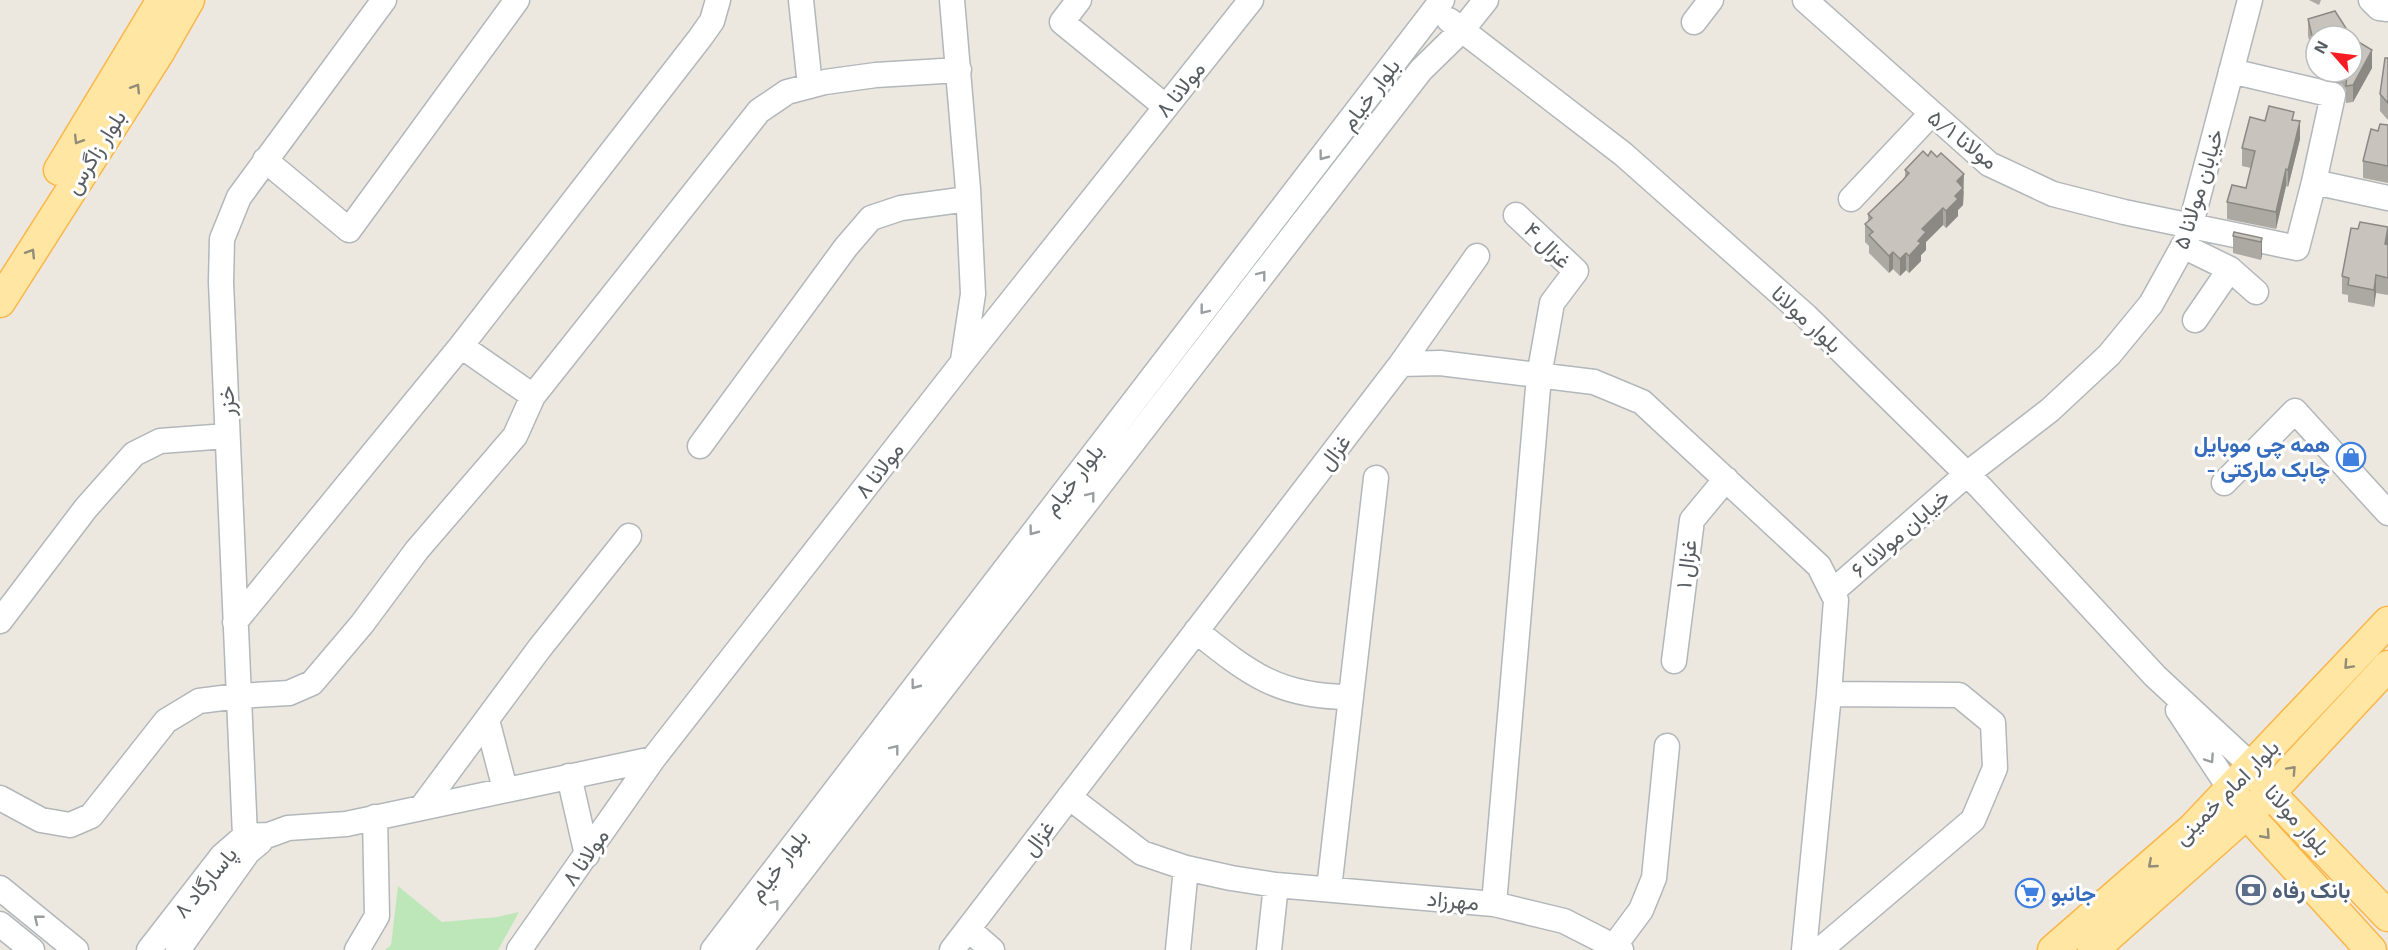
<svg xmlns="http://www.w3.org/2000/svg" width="2388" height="950" font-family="'Exo 2',Vazirmatn,sans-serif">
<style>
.green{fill:#bee7b9}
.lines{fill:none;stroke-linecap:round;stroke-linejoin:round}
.minor-casing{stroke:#b2b7bb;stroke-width:27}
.major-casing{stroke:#fbb64a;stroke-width:33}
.minor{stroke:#fff;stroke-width:24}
.major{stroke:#ffe6a2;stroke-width:30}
.wall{fill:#aca8a2}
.shaded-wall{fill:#8c8884}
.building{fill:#c8c3bc;stroke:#8c8884;stroke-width:1.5}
.oneway{stroke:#928d78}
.oneway2{stroke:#9b9ea1}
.labels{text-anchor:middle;stroke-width:6;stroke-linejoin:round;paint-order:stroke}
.street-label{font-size:22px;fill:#585d62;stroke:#fff}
.shop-label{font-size:22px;font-weight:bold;fill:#366cbe;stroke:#fff;text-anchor:end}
.service-label{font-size:22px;font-weight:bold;fill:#4e5e75;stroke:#fff;text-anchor:start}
</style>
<rect width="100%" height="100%" fill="#ede8df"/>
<!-- green -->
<path class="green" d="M398 886 442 922 497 917 519 912 498 950H385L391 945Z"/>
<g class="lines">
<!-- minor casing -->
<g class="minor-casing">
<path id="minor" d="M801 0 810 86
M952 0 968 189 973 294 963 360
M1079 0 1062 22 1166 107
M1805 0 1989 164 2053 194 2124 212 2297 248 2314 182
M2371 0 2379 8 2388 9
M1449 20 1623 154 1806 316 1981 488 2155 676 2253 767
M1694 22 1711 0
M2231 71 2333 95 2314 182 2388 198
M265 160 349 230 517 0
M1851 199 1931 114
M2183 246 2230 269 2256 292
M2195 320 2230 269
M461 346 700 38 712 21 718 0
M1401 364 1477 256
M700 446 846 247 871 218 901 208 968 199
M2224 483 2295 411 2388 513
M1832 592 1967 474 2050 410 2109 355 2151 304 2187 239 2250 0
M0 621 86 508 134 454 160 441 227 436
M235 622 461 346 533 396
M1196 631C1250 674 1279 697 1350 697
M1674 661 1692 520 1726 479
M2178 710 2230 789
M487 720 505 789
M569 776 587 855
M1069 797 1142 853 1186 868 1231 878 1276 885 1494 904 1564 921 1621 950
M0 798 41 820 70 825 91 816 166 721 199 701 238 696 289 693 312 683 362 624 417 550 515 436 533 396 759 111 787 92 825 82 876 75 959 70
M422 807 539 649 629 536
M248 852 245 836 221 282 222 239 239 197 384 0
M0 888 76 950
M1329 889 1376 478
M1494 904 1539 376 1552 303 1576 271 1516 215
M0 924 32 950
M968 929 992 950
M1615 945 1641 910 1654 878 1667 746
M149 950 222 856 245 836 269 835 288 828 346 824 653 759
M178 950 248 852 260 842
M357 950 377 916 375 817
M519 950 653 759 963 362 1251 0
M713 950 1442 0
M740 950 1421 70 1462 30 1486 0
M952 950 1401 364 1440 363 1594 382 1642 402 1819 566 1836 600 1829 694 1804 950
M1178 950 1186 868
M1269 950 1276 885
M1820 950 1973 820 1995 768 1993 723 1959 695 1829 694"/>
</g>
<!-- major casing -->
<g class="major-casing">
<path id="major" d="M59 170 162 0
M0 302 158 54 189 0
M2260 778 2270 793 2388 916
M2235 797 2246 813 2371 950
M2053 950 2192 829 2388 622
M2093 950 2270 793 2388 666"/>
</g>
<!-- minor -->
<use href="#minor" class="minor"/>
<!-- major -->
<use href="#major" class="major"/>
</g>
<!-- wall -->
<path class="wall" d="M2309 0H2321L2319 5Z
M2308 19 2316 36V69L2308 36Z
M2388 58V120L2380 111V94Z
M2372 68 2353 102 2346 103V90L2342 84 2318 77 2317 72H2352Z
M2294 120 2300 139 2288 187 2286 186 2276 229 2227 219V202L2246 188 2251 168 2242 166V148L2265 121Z
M2388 125V183L2363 178V161L2378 131Z
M1905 170 1964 191 1963 205 1958 210V216L1946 228 1943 225 1926 242V250L1921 255V261L1909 273 1906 270 1900 276 1893 269 1889 273 1869 253V246L1865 242V224L1868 222V214L1905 178Z
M2388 227V295L2376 293 2374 307 2348 302V295L2342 294V276L2358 229Z
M2233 236 2262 238V255L2261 260 2233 253Z"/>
<!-- shaded-wall -->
<path class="shaded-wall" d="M2372 50V68L2353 102V85Z
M2300 121V139L2288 187V170Z
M2286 169V186L2276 229V212Z
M1964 174 1963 205 1958 210V216L1946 228V211L1957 181Z
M1943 208V225L1926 242V250L1921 255V261L1909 273V256L1918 241 1922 229Z
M2388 228V245L2385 244Z
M2262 238V255L2261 260V242Z
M1893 252V269L1889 273V256Z
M1906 253V270L1900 276V259Z
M2376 275V293L2374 307V290Z"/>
<!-- building -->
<path class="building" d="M2335 11 2351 36H2316V52L2308 19Z
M2352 38 2372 50 2353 85 2346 86 2347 74 2345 72H2352Z
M2385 58H2388V103L2380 94Z
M2269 106 2294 112 2292 120 2300 121 2288 170 2286 169 2276 212 2227 202 2232 185 2246 188 2255 151 2242 148 2250 117 2265 121Z
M2380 124 2388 125V166L2363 161 2371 129 2378 131Z
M1923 151 1928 156 1931 151 1937 157 1941 153 1964 174 1957 181 1963 188 1955 196 1958 199 1946 211 1943 208 1922 229 1926 232 1918 241 1921 243 1909 256 1906 253 1900 259 1893 252 1889 256 1869 235 1873 232 1865 224 1872 218 1868 214 1903 180 1909 173 1905 170Z
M2360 222 2388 227 2385 244 2388 245V278L2376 275 2374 290 2348 285 2349 278 2342 276 2351 228 2358 229Z
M2234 232 2262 238 2261 242 2233 236Z"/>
<!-- one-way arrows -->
<defs><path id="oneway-chevron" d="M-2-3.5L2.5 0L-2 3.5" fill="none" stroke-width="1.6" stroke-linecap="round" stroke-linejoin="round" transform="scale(1.5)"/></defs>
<g class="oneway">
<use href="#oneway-chevron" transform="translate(136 88) rotate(-58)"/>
<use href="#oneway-chevron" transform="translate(78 140) rotate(122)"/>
<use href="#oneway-chevron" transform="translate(31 253) rotate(-58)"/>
<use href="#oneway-chevron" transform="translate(2348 665) rotate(133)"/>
<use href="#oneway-chevron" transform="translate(2292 770) rotate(-47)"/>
<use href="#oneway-chevron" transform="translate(2266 835) rotate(48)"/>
<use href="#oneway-chevron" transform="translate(2152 864) rotate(139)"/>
</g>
<g class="oneway2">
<use href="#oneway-chevron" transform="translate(1323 156) rotate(127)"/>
<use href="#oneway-chevron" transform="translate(1262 275) rotate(-52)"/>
<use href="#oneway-chevron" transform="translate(1204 310) rotate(128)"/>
<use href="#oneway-chevron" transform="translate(1091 496) rotate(-52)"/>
<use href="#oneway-chevron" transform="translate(1033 531) rotate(127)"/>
<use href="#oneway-chevron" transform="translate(915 685) rotate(127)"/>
<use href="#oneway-chevron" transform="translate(895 749) rotate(-52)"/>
<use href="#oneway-chevron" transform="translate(2210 759) rotate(56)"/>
<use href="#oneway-chevron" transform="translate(775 904) rotate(-52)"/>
<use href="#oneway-chevron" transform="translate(38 919) rotate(-141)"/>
</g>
<!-- icons -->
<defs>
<g id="shop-ring" transform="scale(1.5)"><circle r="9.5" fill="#fff" stroke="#3f7fe0" stroke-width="1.5"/><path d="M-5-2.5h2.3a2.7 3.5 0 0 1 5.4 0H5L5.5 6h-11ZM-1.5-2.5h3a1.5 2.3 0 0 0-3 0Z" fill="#3f7fe0"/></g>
<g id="bank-ring" transform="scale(1.5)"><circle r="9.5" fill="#fff" stroke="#5c6f8a" stroke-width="1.5"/><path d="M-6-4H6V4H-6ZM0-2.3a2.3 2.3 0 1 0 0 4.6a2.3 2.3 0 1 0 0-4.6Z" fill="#5c6f8a"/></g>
<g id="supermarket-ring" transform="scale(1.5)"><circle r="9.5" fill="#fff" stroke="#3f7fe0" stroke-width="1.5"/><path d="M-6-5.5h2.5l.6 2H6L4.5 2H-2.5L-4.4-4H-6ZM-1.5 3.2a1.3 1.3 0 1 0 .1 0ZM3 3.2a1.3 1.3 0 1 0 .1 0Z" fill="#3f7fe0"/></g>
</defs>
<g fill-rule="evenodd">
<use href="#shop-ring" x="2351" y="457"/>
<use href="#bank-ring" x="2251" y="890"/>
<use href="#supermarket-ring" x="2030" y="893"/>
</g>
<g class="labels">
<!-- street labels -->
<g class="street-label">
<text transform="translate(1180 89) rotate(-51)" y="8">مولانا ۸</text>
<text transform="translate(1370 94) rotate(-53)" y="8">بلوار خیام</text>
<text transform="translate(1963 139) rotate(38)" y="8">مولانا ۵/۱</text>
<text transform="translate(95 152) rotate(-58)" y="8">بلوار زاگرس</text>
<text transform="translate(2198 189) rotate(-73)" y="8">خیابان مولانا ۵</text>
<text transform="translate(1548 245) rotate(44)" y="8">غزال ۴</text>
<text transform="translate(1807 319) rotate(43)" y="8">بلوار مولانا</text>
<text transform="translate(226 401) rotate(-92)" y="8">خزر</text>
<text transform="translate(1334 452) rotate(-53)" y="8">غزال</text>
<text transform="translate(879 470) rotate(-52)" y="8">مولانا ۸</text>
<text transform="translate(1073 479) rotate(-52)" y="8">بلوار خیام</text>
<text transform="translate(1900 533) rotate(-41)" y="8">خیابان مولانا ۶</text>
<text transform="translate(1686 564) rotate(-83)" y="8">غزال ۱</text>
<text transform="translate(2226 792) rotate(-45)" y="8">بلوار امام خمینی</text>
<text transform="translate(2298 820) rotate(48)" y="8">بلوار مولانا</text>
<text transform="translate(1038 838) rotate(-53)" y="8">غزال</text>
<text transform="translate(585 857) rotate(-55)" y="8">مولانا ۸</text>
<text transform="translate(778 865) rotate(-53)" y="8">بلوار خیام</text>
<text transform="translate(205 882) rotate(-50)" y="8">پاسارگاد ۸</text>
<text transform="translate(1453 900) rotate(5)" y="8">مهرزاد</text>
</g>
<!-- shop labels -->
<g class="shop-label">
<text x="2330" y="452">همه چی موبایل<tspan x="2330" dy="25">- چابک مارکتی</tspan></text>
<text x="2051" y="901" text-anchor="start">جانبو</text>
</g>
<!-- service labels -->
<g class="service-label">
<text x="2272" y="898">بانک رفاه</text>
</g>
</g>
<!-- north arrow -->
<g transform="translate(2334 54) rotate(298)"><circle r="28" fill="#ffffff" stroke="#bcbec0" stroke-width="1.5"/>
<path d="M0-4.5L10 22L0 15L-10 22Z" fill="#f51d23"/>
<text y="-9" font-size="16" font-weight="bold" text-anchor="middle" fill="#585d62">N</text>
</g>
</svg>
